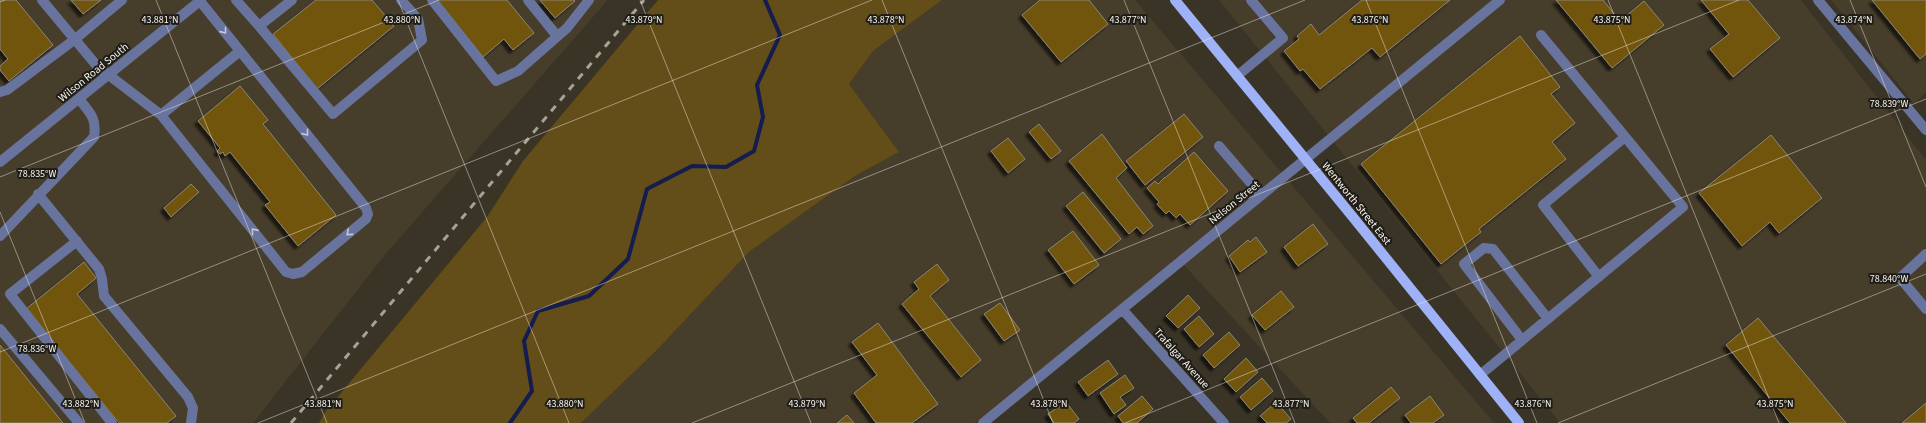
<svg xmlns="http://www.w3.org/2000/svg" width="1926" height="423" font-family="'Source Sans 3',sans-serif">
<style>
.built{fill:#463d2a}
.green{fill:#634d19}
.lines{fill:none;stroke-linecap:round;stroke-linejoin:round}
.stream{stroke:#151c4e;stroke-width:4}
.building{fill:#71550c;stroke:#8c8577;filter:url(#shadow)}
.minor{stroke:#68749e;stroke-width:10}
.major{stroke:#9fb2f8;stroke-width:10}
.rail{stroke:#a7a298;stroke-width:3;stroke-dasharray:7 7;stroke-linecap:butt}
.oneway{stroke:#c6c7d1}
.ticks{fill:none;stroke:#f8f4ec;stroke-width:1;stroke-opacity:0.45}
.labels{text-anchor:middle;stroke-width:4;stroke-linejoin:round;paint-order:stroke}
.street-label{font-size:11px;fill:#f8f4ec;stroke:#1e1c16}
.ticks-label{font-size:10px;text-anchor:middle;fill:#f8f4ec;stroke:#1e1c16;stroke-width:4;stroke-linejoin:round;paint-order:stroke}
</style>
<defs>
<filter id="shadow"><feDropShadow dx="-3.5" dy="3.5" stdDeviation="1" flood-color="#0009"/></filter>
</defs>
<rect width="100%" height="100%" fill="#3a3427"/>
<!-- built -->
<path class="built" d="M0 0H608L384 256 253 423H0Z
M942 0H1135L1494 423H1330L1180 261 975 423H581L658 349 749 252 855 176 899 152 849 84 873 51Z
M1219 0H1801L1926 160V423H1560Z
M1831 0H1926V92L1914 104Z"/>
<!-- green -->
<path class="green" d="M658 0H942L873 51 849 84 899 152 855 176 749 252 658 349 581 423H319L326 411 487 217 523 161Z"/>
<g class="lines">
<!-- stream -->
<path class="stream" d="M510 423 532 391 524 341 538 311 589 296 628 259 647 189 692 166 726 167 754 151 763 117 757 85 780 35 765 0"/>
</g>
<!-- building -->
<path class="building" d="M0 0H16L53 45 9 81 0 70V66L8 59 0 49Z
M71 0H101L83 14Z
M316 0H372L394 26 317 89 273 34Z
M437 0H507L534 33 513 50 504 39 483 57Z
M540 0H574L575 1 555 18Z
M1040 0H1089L1108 24 1061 62 1022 15Z
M1362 0H1450L1380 57 1372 48 1320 89 1303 69 1300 71 1284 51 1299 39 1297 36 1311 24 1319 35Z
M1556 0H1603L1620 21 1644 1 1664 25 1612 68Z
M1701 0H1748L1780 38 1733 77 1710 49 1729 34Z
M1872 0H1926V54L1920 59Z
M1520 36 1560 87 1551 94 1575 123 1552 142 1566 159 1479 229 1481 232 1441 264 1361 164Z
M240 86 268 120 263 124 336 215 298 246 265 205 270 202 230 152 225 156 223 152 220 154 217 151 220 148 198 121Z
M1184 114 1203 137 1145 185 1126 161Z
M1039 124 1061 151 1051 159 1029 132Z
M1102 134 1127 168 1116 178 1153 226 1143 234 1137 227 1129 234 1069 161Z
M1771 135 1822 198 1779 233 1770 222 1742 246 1699 193Z
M1008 138 1025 159 1008 173 991 151Z
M1194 152 1228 191 1190 225 1180 214 1176 218 1169 211 1166 214 1157 204 1159 202 1147 188 1155 181 1158 184 1165 177V178Z
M191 184 199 192 171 217 164 208Z
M1083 192 1121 239 1104 253 1066 206Z
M1313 224 1328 244 1298 266 1284 247Z
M1073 231 1099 265 1074 284 1048 250Z
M1256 237 1267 252 1240 272 1229 256 1248 240 1250 242Z
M84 262 96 278 77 294 176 416 167 423H119L26 309Z
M937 264 949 280 930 296 981 360 961 377 902 304 919 289 914 282Z
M1281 291 1294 307 1265 330 1252 315Z
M1188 295 1200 308 1178 328 1166 316Z
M1000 303 1020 330 1004 341 984 314Z
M1199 316 1214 334 1199 347 1184 329Z
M1758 318 1846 423H1790L1726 345Z
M878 323 938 404 912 423H876L854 393 877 375 852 342Z
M1229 332 1240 345 1214 368 1203 355Z
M0 345 63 423H0Z
M1246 358 1258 372 1236 392 1224 379Z
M1108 360 1118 374 1088 396 1078 382Z
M1125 375 1134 388 1120 397 1126 405 1114 414 1100 393Z
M1262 378 1273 391 1251 410 1240 397Z
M1391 387 1400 398 1369 423H1357L1353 418Z
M1142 396 1153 409 1137 423H1123L1118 416Z
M1430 396 1444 415 1433 423H1411L1405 415Z
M1066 402 1079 419 1074 423H1054L1048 414Z
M1276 402 1291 419 1286 423H1267L1260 416Z
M1926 403V423H1902Z
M847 415 854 423H837Z"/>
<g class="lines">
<!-- minor -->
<path class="minor" d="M42 0 97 66 161 115 286 272 293 274 302 272 366 219 368 214 366 208 200 1
M236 0 259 26 292 0
M432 0 496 81 518 71 567 28 589 0
M528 0 557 36
M1818 0 1926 130
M259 26 333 114 422 40 418 19 401 0
M1237 76 1283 38 1251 0
M0 92 7 90 74 40 122 0
M161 115 240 51
M1219 146 1261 195
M0 162 201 0
M38 194 99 269 102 279 104 296 188 397 193 408 191 423
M0 236 94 137C97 118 90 113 79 99
M77 241 10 294 112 423
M1926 254 1901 277V279L1926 309
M1599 277 1543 205 1625 137
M1122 309 1224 423
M0 329 79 423
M1522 340 1464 264 1484 248 1493 249 1548 319
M1480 375 1683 207 1541 35
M983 423 1500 0"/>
<!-- major -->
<path class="major" d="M1175 0 1352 216 1519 423"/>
<!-- rail -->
<path class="rail" d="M291 423 644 0"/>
</g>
<!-- one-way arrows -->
<defs><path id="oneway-chevron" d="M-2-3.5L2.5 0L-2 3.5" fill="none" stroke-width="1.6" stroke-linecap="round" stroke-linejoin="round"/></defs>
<g class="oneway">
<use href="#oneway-chevron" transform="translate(224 31) rotate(51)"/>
<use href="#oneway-chevron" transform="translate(306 133) rotate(51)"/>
<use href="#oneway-chevron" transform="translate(254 231) rotate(-129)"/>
<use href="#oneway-chevron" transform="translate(349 233) rotate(140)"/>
</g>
<!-- ticks -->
<path class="ticks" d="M156 0 327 423M398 0 569 423M640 0 811 423M882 0 1053 423M1124 0 1295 423M1366 0 1537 423M1608 0 1779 423M1850 0 1926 187M0 2 5 0M0 177 439 0M0 212 85 423M0 352 872 0M258 423 1305 0M692 423 1739 0M1125 423 1926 99M1558 423 1926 274"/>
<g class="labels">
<!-- street labels -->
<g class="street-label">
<text transform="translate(93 72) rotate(-39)" y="4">Wilson Road South</text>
<text transform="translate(1234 202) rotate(-39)" y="4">Nelson Street</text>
<text transform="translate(1357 203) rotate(51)" y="4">Wentworth Street East</text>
<text transform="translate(1182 358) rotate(48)" y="4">Trafalgar Avenue</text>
</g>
</g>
<g class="ticks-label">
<text x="160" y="23">43.881°N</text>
<text x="402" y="23">43.880°N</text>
<text x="644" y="23">43.879°N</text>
<text x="886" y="23">43.878°N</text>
<text x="1128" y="23">43.877°N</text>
<text x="1370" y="23">43.876°N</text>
<text x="1612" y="23">43.875°N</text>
<text x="1854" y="23">43.874°N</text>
<text x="1889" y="107">78.839°W</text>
<text x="37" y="177">78.835°W</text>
<text x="1889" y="282">78.840°W</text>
<text x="37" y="352">78.836°W</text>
<text x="81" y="407">43.882°N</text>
<text x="323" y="407">43.881°N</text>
<text x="565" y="407">43.880°N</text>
<text x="807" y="407">43.879°N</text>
<text x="1049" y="407">43.878°N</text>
<text x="1291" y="407">43.877°N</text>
<text x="1533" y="407">43.876°N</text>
<text x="1775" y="407">43.875°N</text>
</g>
</svg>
